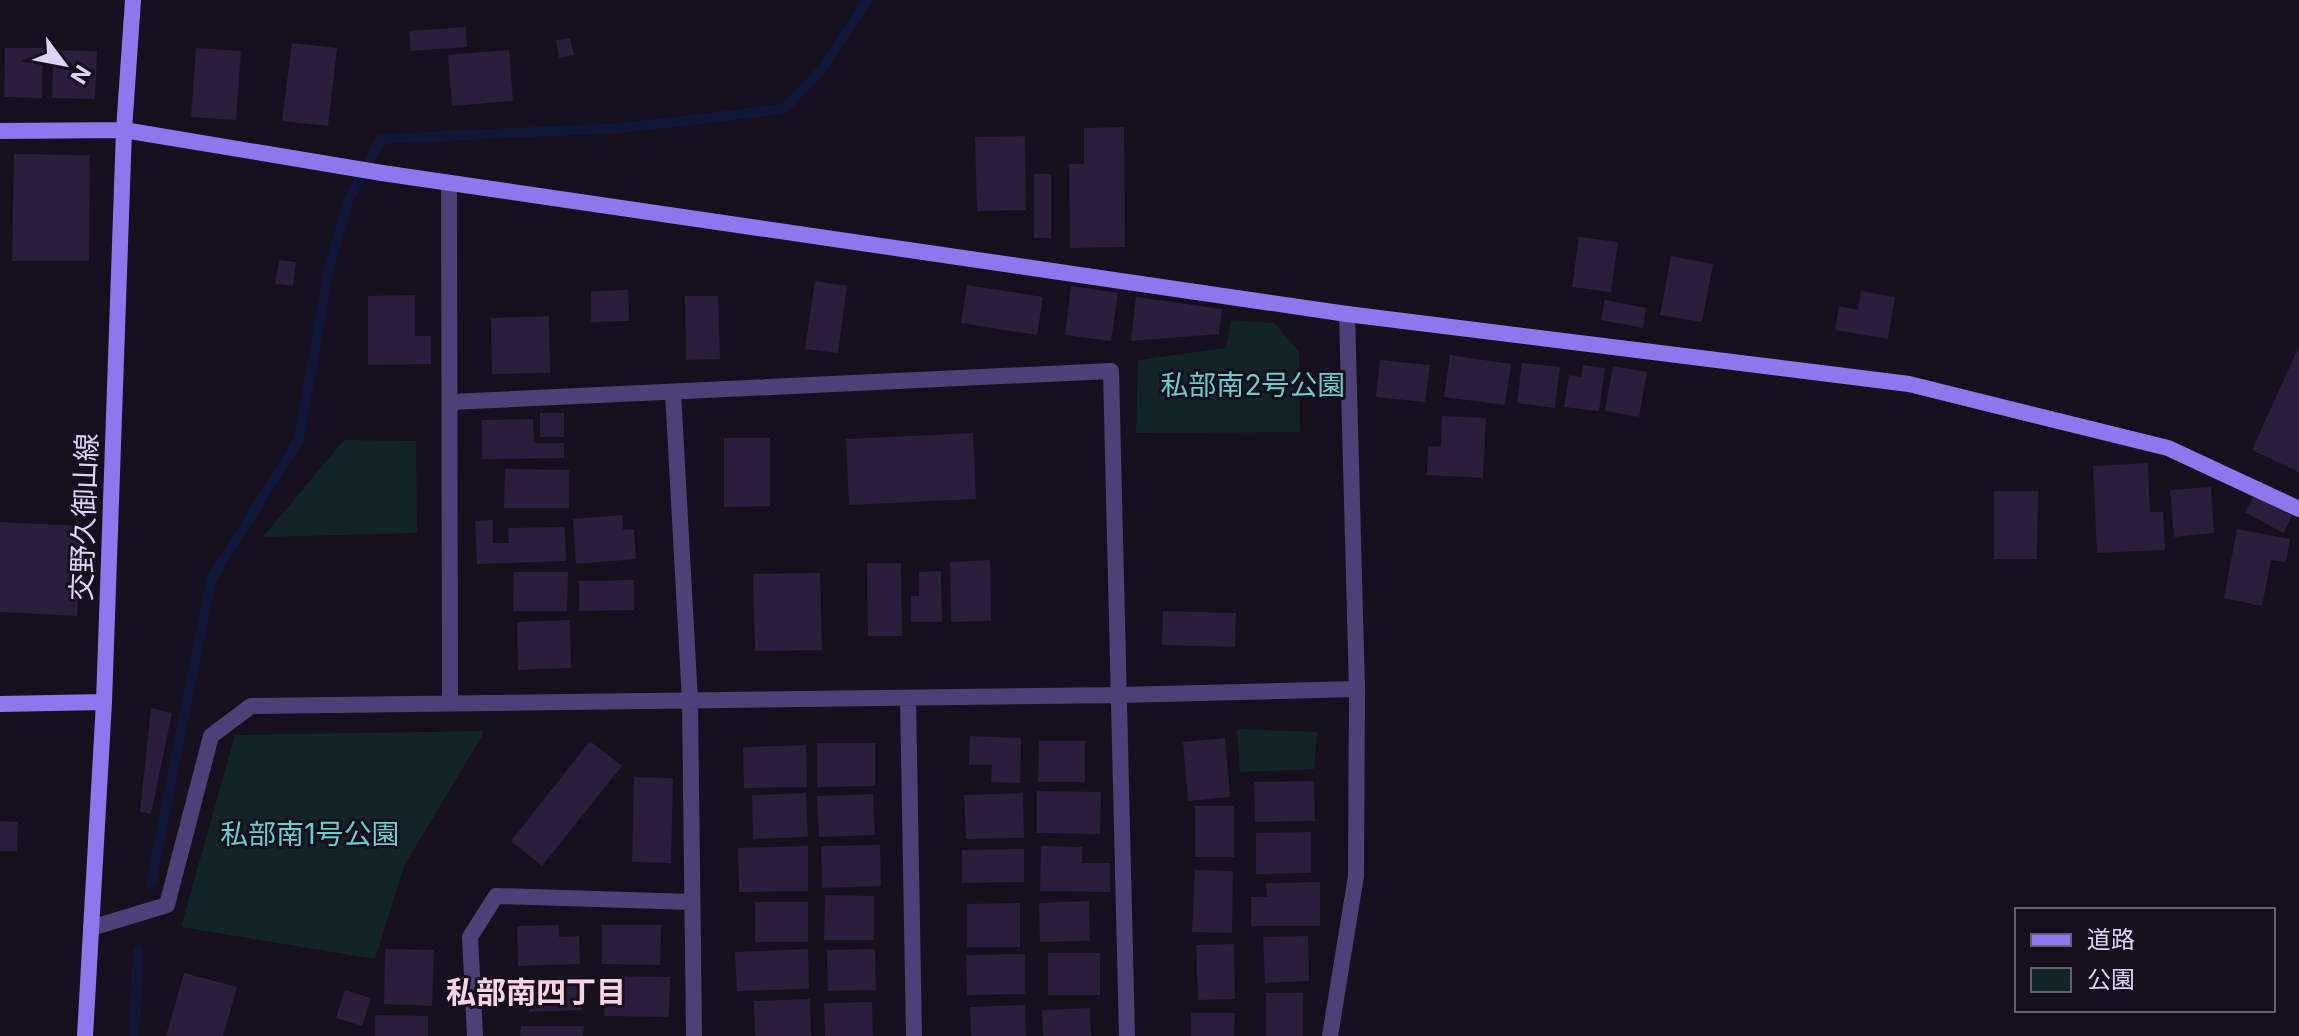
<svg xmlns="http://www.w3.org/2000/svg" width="2299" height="1036" font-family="Inter,'Noto Sans JP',sans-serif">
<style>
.green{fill:#132427}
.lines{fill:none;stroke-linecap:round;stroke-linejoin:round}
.stream{stroke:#0f1637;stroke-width:10}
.building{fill:#2a1e3c}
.street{stroke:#4d4077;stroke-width:16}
.secondary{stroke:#9076ec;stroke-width:16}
.labels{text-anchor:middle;stroke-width:6;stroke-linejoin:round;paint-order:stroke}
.park-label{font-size:28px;fill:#69cec9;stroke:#150f1e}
.street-label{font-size:28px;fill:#ded2f9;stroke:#150f1e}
.neighbourhood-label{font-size:30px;font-weight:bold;fill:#f9d4e4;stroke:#150f1e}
</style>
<rect width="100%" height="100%" fill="#150f1e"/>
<!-- green -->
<path class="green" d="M1231 320 1274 323 1299 351 1300 432 1136 433 1138 360 1226 348Z
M344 440 416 441 417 533 263 537Z
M1237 729 1317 732 1314 769 1240 772Z
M485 731 404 866 375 959 181 927 235 735Z"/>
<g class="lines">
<!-- stream -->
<path class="stream" d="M151 883 211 580 299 439 329 268 349 198 381 139 622 128 784 109 822 69 867 0
M134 1036 138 951"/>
</g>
<!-- building -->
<path class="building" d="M466 27 467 47 411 51 409 31Z
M570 38 574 55 559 58 556 40Z
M292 43 337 48 328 126 282 121Z
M5 48H43L42 98 4 97Z
M196 48 241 51 236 120 191 117Z
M53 50 97 51 95 99 52 98Z
M509 50 513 101 452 106 448 55Z
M1124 127 1125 247 1070 248 1069 164H1084V128Z
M1025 136 1026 210 977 211 975 137Z
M14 154 90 155 89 261H12Z
M1034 174H1051V238H1034Z
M1579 237 1618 242 1611 292 1572 287Z
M1671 256 1713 264 1702 322 1660 315Z
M279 260 296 262 293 286 275 284Z
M815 281 847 286 838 353 805 349Z
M967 285 1043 297 1037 335 961 323Z
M1071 286 1118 293 1111 341 1065 335Z
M628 290 629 321 591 322V291Z
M1861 291 1895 297 1888 339 1835 330 1839 306 1858 310Z
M415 295V336H431V364L368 365V296Z
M685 296H718L720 359 686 360Z
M1136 297 1222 309 1219 334 1131 341Z
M1605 300 1646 308 1643 328 1601 320Z
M549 316 550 373 492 374 491 318Z
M2299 346V472L2252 450Z
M1450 355 1511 364 1505 405 1444 397Z
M1380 360 1430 365 1425 402 1376 397Z
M1522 363 1560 367 1555 408 1517 403Z
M1583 365 1605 368 1599 411 1564 407 1569 375 1581 377Z
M1613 366 1647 372 1639 417 1605 411Z
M540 413H564V437H540Z
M1442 416 1486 418 1483 478 1427 475 1428 446 1441 447Z
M533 419 534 443H564V458L482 459V420Z
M973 433 976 499 849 505 846 439Z
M724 438H770V506L724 507Z
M2148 463 2150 512H2163L2165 550 2097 553 2093 466Z
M505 469 569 470V508H504Z
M2211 487 2214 533 2174 537 2170 490Z
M1994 491H2038L2037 559H1994Z
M2254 495 2292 516 2283 533 2245 512Z
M622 515 623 530 634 529 636 559 576 564 573 519Z
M493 520V543H509L508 528 565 527 566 561 477 564 475 521Z
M0 522 82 526 77 616 0 612Z
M2237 529 2290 539 2286 562 2271 560 2262 606 2224 598Z
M990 560 991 621 951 622 950 562Z
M867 563H901L902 636H868Z
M941 571 942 622H911V596H919V572Z
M514 572H568L567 611H513Z
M820 573 822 650 755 651 753 574Z
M634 580V610L579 611V581Z
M1163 611 1236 613 1235 647 1162 645Z
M570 620 571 668 518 670 517 622Z
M151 708 172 713 151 814 140 812Z
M970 736 1021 738 1020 783 991 782 992 765H969Z
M1225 738 1230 797 1188 801 1183 742Z
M590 741 622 766 542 866 511 841Z
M1039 741H1085V782H1038Z
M817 743H875V786L817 787Z
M806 745 807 787 744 788 743 747Z
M634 777 673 778 671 863 632 862Z
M1314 781 1315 821 1255 822 1254 782Z
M1037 791 1101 792 1100 834 1037 833Z
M806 793 808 837 753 839 752 795Z
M1023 793 1024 838 966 839 964 795Z
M873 794 875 835 819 837 817 796Z
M1195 806H1234V857H1195Z
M0 821 18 822 17 851H0Z
M1311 832V873L1256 874V833Z
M880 845 881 886 822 888 821 846Z
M808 846V891L739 892 738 848Z
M1041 846 1082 847V863H1110V892L1040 891Z
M1024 849V882L962 883V850Z
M1195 870 1233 871 1232 933 1192 932Z
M1320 882V926H1251V897H1267L1266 883Z
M825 895 874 896V940H824Z
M1089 901 1090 941 1040 942 1039 903Z
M755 902H808V942H755Z
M1020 903V947H967V904Z
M559 925V937L579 936 580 964 518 966 517 926Z
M602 925H661L660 965 602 964Z
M1308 936 1309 981 1265 983 1263 937Z
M1234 944 1235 999 1198 1000 1196 945Z
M385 949 434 950 432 1006 384 1004Z
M808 949 809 989 737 991 735 952Z
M875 949 876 990 828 991 827 950Z
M1048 953H1100V995H1048Z
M1025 954V994L967 995 966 955Z
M184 973 237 987 223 1036H166Z
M581 976 582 1010 529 1012 528 978Z
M605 976 670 977 669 1017 604 1016Z
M345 990 371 998 362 1026 336 1018Z
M1266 993H1303V1036H1266Z
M810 999 811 1036H755L754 1001Z
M872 1002 873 1036H825L824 1003Z
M1025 1005 1026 1036H971L970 1007Z
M1090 1008 1091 1036H1043L1042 1010Z
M1191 1013H1235L1234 1036H1191Z
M375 1015 428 1016V1036H375Z
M521 1026H584L583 1036H520Z"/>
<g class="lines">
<!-- street -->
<path class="street" d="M449 183 450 703
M673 392 690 701 694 1036
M450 402 1111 371 1127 1036
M908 698 914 1036
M91 928 167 905 211 736 251 706 1119 695 1357 689
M475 1036 470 937 496 896 692 902
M1330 1036 1356 876 1357 689 1347 314"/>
<!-- secondary -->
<path class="secondary" d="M0 131 124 130 382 173 1347 314 1909 384 2168 448 2299 509
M0 704 104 702
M85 1036 104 702 124 130 133 0"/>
</g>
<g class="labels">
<!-- park labels -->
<g class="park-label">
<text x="1253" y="395">私部南2号公園</text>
<text x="310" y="844">私部南1号公園</text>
</g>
<!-- street labels -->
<g class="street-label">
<text transform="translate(84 517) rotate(-88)" y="10">交野久御山線</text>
</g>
<!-- neighbourhood labels -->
<g class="neighbourhood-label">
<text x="536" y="1003">私部南四丁目</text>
</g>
</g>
<!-- legend -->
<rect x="2015" y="908" width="260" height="104" fill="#150f1e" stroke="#655d76" stroke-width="2"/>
<rect x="2031" y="934" width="40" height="12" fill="#9076ec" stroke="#655d76" stroke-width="2"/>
<text x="2087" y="948" font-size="24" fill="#ded2f9">道路</text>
<rect x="2031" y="968" width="40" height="24" fill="#132427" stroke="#655d76" stroke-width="2"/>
<text x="2087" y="988" font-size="24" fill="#ded2f9">公園</text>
<!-- north arrow -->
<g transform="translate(64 64) rotate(122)" stroke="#150f1e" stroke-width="6" paint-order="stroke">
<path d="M0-6L14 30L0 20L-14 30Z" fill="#ded2f9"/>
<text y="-12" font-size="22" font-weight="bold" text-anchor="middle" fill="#ded2f9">N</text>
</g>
</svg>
